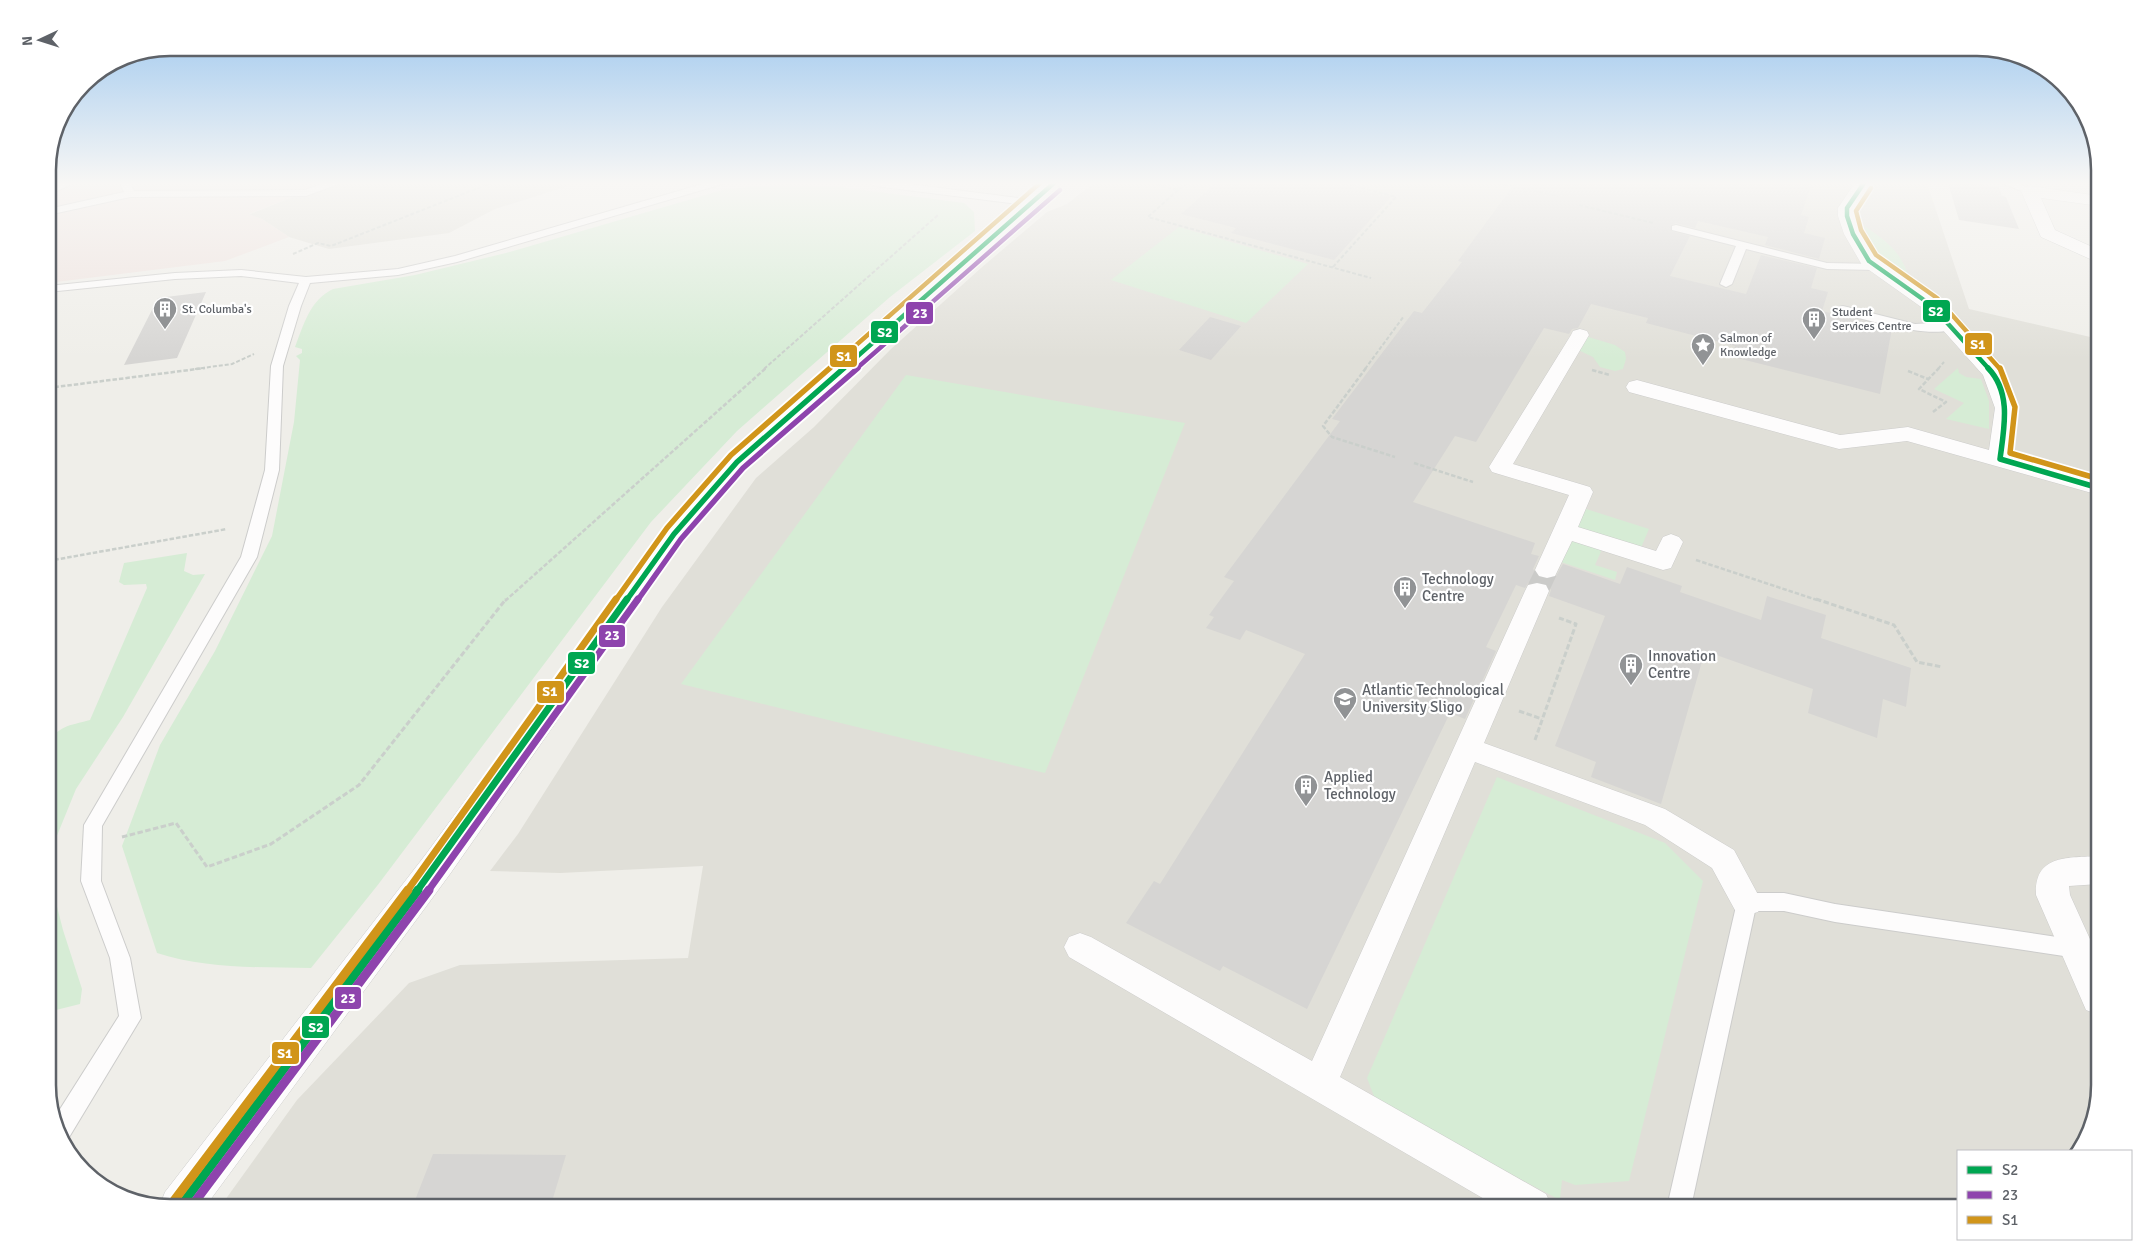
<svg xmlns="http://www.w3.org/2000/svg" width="2147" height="1255" font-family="Signika,sans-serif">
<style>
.education{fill:#e0dfd8}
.medical{fill:#eee2de}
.green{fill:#d6ecd5}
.building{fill:#d6d5d3}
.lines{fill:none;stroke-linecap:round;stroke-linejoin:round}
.pedestrian-tunnel{stroke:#cbcbc9;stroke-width:22;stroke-dasharray:22 11;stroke-linecap:butt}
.service-casing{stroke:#cccccb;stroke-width:2}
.pedestrian-casing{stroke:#cccccb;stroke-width:1}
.minor-casing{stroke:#cccccb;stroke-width:1}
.tertiary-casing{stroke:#cccccb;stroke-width:1}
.path-far2{stroke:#cacfcb;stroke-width:2;stroke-dasharray:4 2;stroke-linecap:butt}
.path-far1{stroke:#cacfcb;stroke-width:2.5;stroke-dasharray:4.5 2;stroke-linecap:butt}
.path{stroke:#cacfcb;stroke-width:3;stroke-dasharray:5.5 2.5;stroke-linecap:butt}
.service{fill:#fdfcfc;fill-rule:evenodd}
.pedestrian{fill:#fdfcfc;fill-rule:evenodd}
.minor{fill:#fdfcfc;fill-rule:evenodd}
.tertiary{fill:#fdfcfc;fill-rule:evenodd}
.bus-1-far3-casing{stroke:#fff;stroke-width:7}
.bus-1-far2-casing{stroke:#fff;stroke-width:9}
.bus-1-far1-casing{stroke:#fff;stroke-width:11}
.bus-1-casing{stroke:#fff;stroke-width:12}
.bus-2-far3-casing{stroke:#fff;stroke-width:7}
.bus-2-far2-casing{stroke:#fff;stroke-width:9}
.bus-2-far1-casing{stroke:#fff;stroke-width:11}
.bus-2-casing{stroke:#fff;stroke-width:12}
.bus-3-far3-casing{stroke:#fff;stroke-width:7}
.bus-3-far2-casing{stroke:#fff;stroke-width:9}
.bus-3-far1-casing{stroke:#fff;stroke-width:11}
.bus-3-casing{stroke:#fff;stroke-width:12}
.bus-1-far3{stroke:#00a651;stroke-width:4.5}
.bus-1-far2{stroke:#00a651;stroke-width:5.5}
.bus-1-far1{stroke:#00a651;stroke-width:7}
.bus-1{stroke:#00a651;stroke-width:9}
.bus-2-far3{stroke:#8e44ad;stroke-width:4.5}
.bus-2-far2{stroke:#8e44ad;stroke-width:5.5}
.bus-2-far1{stroke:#8e44ad;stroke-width:7}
.bus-2{stroke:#8e44ad;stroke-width:9}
.bus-3-far3{stroke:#d1951a;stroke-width:4.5}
.bus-3-far2{stroke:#d1951a;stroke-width:5.5}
.bus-3-far1{stroke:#d1951a;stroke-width:7}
.bus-3{stroke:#d1951a;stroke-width:9}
.labels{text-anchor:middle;stroke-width:4.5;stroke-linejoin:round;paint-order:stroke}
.far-poi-label{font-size:12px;fill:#5e6268;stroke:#fff;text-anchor:start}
.poi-label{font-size:15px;fill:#5e6268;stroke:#fff;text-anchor:start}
.rim{fill:none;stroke:#5e6268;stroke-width:2.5}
.line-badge{stroke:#fff;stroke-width:2}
.badge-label{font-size:14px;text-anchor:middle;font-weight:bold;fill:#fff}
</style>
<rect width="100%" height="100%" fill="#efeee9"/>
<!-- education -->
<path class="education" d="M327 183H578L495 209 449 233 329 249 289 237 262 219 248 215Z
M1094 183H1927L1969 309 2099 339V1085L2083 1146 2078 1151H1958V1207H220L297 1100 409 983 460 965 688 958 703 866 560 873 490 871 518 834 662 607 756 478 814 427 891 349 981 268 1047 212 1067 204Z"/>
<!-- medical -->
<path class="medical" d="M48 183H327L249 214 262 219 289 237 225 261 48 283Z"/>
<!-- green -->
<path class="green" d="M789 184 840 187 964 203 974 212 975 231 890 297 737 431 651 522 377 886 311 968C259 967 206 969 157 953L122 846 160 745 215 651 272 536 294 422 300 360 296 356 302 353V349L295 347C304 324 310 300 333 289L415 275 506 253 726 189Z
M1864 226C1886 240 1901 252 1909 277 1880 259 1877 257 1864 226Z
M1179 227 1308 264 1246 323 1111 280Z
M1582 335 1615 345 1625 352 1626 359 1623 369 1615 371 1600 367 1593 357 1574 348Z
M1958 368 1959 373 1966 377 1981 379 1989 401V429L1946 419 1964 403 1934 389Z
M906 375 1185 423 1045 773 681 684Z
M1583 508 1649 529 1640 550 1574 528Z
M1569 536 1603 547 1595 565 1617 572 1615 580 1558 561Z
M187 553 184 571 193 575 205 574 123 717 76 789 54 843 51 883 63 930 82 989 80 1004 48 1012V746C57 725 69 726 90 720L147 588 146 584 124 585 119 582 124 563Z
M1497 777 1665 843 1703 881 1629 1181 1575 1185 1562 1180 1560 1200 1377 1104 1367 1078Z"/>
<!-- building -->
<path class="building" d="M1216 183H1332L1391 197 1334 260 1231 233 1236 228 1181 214Z
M1515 183H1812L1801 215 1809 217 1804 233 1825 238 1819 259 1765 245 1768 237 1698 221 1695 228 1676 223 1671 225V231L1690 236 1670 276 1746 294 1761 255 1817 268 1811 288 1828 292 1822 311 1892 328 1880 394 1737 358 1739 353 1733 352 1735 346 1646 323 1648 318 1591 304 1578 328 1572 329 1569 334 1544 328 1476 442 1455 436 1413 502 1535 543 1531 554 1539 556 1533 569 1539 578 1547 580 1555 578 1563 564 1620 584 1627 567 1682 586 1680 592 1761 620 1767 596 1826 615 1821 638 1911 668 1906 707 1883 699 1877 738 1808 713 1813 689 1705 651 1661 804 1591 777 1596 762 1555 746 1605 616 1549 596 1551 590 1546 583 1537 581 1528 583 1525 588 1516 585 1486 647 1496 651 1465 719 1450 713 1307 1009 1223 966 1220 971 1126 923 1154 881 1160 884 1305 654 1246 630 1240 640 1206 628 1214 617 1209 615 1234 581 1224 577 1340 421 1332 419 1414 311 1422 313 1462 262 1458 261Z
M1948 183H1972L1999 187 2002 196 2006 197 2019 229 1959 220Z
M206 292 177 358 124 365 158 298Z
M1210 317 1241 326 1211 360 1179 350Z
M433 1154 566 1155 550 1208H412Z"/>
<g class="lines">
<!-- pedestrian-tunnel -->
<path class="pedestrian-tunnel" d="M1537 591 1547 570"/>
<!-- service casing -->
<g class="service-casing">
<path id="service" d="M60 183H74L48 195V188Z
M120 183H130L134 191 305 190 325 183H341L306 196 130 197 48 215V209L124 192Z
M706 183H726L457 262 398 275 310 283 301 306 283 366 279 470 257 557 102 826 101 881 130 958 141 1018 68 1139 63 1141 55 1117 119 1016 110 958 81 881 84 825 241 557 265 470 271 366 289 306 299 283 241 276 175 279 48 292V286L175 273 241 270 306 277 398 269 455 256Z
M870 183H901L1033 200 1038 203 1033 206 875 186Z
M2001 183H2017L2035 191 2030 194Z
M1676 225 1827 263 1877 264 1883 267 1877 270 1827 269 1746 249 1732 284 1726 287 1720 284 1736 246 1672 230V226Z
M1843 306 1915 324 1951 322 1957 326C1941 343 1861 318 1839 313V307Z
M1747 893H1784L1835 904 2077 940 2084 942 2087 949 2084 956 2077 958 1835 922 1784 911H1755L1691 1207H1667L1737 902 1740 896Z"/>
</g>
<!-- pedestrian casing -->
<g class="pedestrian-casing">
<path id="pedestrian" d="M1580 329 1587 331 1589 335 1513 464 1590 487 1593 492 1578 527 1656 551 1663 537 1671 534 1679 537 1683 542 1671 568 1663 570 1572 541 1555 576 1547 578 1539 576 1535 570 1569 495 1492 472 1489 467 1571 335 1573 331Z
M1537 583 1546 585 1549 591 1484 743 1665 809 1734 850 1762 902 1758 912 1747 915 1736 912 1712 868 1645 825 1475 762 1340 1077 1546 1194 1552 1207H1498L1069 957 1064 947 1069 937 1080 933 1091 937 1312 1061 1525 591 1528 585Z"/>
</g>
<!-- minor casing -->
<g class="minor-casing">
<path id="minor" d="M1855 183H1872L1856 208V216L1862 234 1876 257 1938 301 2004 373 2017 408 2012 456 2099 480V495L1907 441 1839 449 1629 392 1626 387 1629 382 1637 380 1840 435 1908 427 1989 450 1995 408 1983 375 1924 309 1862 265 1844 234 1838 216V208Z
M2030 186 2099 196V206L2041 198 2055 230 2099 250V263L2041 237 2021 191 2024 187Z
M2099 856V884L2069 886 2070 895 2099 959V1015L2086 1010 2036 895C2034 854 2068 858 2099 856Z"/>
</g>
<!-- tertiary casing -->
<g class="tertiary-casing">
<path id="tertiary" d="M1044 183H1062L745 467 683 540 450 874 205 1207 170 1208 160 1205 165 1192 426 854 665 528 729 457Z"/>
</g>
<!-- path-far2 -->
<path class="path-far2" d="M1150 183 1178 190 1187 183
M1498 183 1558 196
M1178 190 1148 217 1371 278
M1579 205 1653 223
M293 254 318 243 331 246 491 183
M1333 267 1396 197 1342 183
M195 369 232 364 254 354
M764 369 938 215
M1365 369 1404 316
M1938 369 1944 362"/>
<!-- path-far1 -->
<path class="path-far1" d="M1366 368 1323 426 1332 437 1395 457
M1592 370 1610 375
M1908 371 1928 379
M48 388 205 368
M1933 412 1946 402 1919 389 1939 368
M1414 463 1473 482
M1696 560 1820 601
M48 561 227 529
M505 601 766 368"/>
<!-- path -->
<path class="path" d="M1816 599 1894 625 1917 662 1942 667
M1519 711 1542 719
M1535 740 1576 624 1559 618
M122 837 176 823 207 867 271 844 359 785 506 599"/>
<!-- service -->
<use href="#service" class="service"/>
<!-- pedestrian -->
<use href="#pedestrian" class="pedestrian"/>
<!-- minor -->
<use href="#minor" class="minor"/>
<!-- tertiary -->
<use href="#tertiary" class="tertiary"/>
<!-- bus-1-far3 casing -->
<g class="bus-1-far3-casing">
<path id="bus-1-far3" d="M1864 183 1847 208V216L1853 234 1869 261 1931 305 1989 369
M843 369 1054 183"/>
</g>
<!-- bus-1-far2 casing -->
<g class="bus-1-far2-casing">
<path id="bus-1-far2" d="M1988 368C2012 393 2004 428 2000 459
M2000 459 2099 488
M626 601 674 534 737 462 844 368"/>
</g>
<!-- bus-1-far1 casing -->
<g class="bus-1-far1-casing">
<path id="bus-1-far1" d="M417 891 627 599"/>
</g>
<!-- bus-1 casing -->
<g class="bus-1-casing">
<path id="bus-1" d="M180 1207 418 890"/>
</g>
<!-- bus-2-far3 casing -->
<g class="bus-2-far3-casing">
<path id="bus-2-far3" d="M856 369 1060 190"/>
</g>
<!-- bus-2-far2 casing -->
<g class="bus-2-far2-casing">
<path id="bus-2-far2" d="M637 601 681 539 743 468 858 368"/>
</g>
<!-- bus-2-far1 casing -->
<g class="bus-2-far1-casing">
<path id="bus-2-far1" d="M428 891 638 599"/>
</g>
<!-- bus-2 casing -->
<g class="bus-2-casing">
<path id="bus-2" d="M191 1207 429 890"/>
</g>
<!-- bus-3-far3 casing -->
<g class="bus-3-far3-casing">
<path id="bus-3-far3" d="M1871 188 1856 211 1861 230 1876 255 1937 298 2000 369
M829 369 1040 183"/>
</g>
<!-- bus-3-far2 casing -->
<g class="bus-3-far2-casing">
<path id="bus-3-far2" d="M2000 368 2015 407 2010 453 2099 479
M615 601 667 528 731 455 830 368"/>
</g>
<!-- bus-3-far1 casing -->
<g class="bus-3-far1-casing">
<path id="bus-3-far1" d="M407 891 616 599"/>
</g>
<!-- bus-3 casing -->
<g class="bus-3-casing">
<path id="bus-3" d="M173 1202 408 890"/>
</g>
<!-- bus-1-far3 -->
<use href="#bus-1-far3" class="bus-1-far3"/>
<!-- bus-1-far2 -->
<use href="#bus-1-far2" class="bus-1-far2"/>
<!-- bus-1-far1 -->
<use href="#bus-1-far1" class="bus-1-far1"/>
<!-- bus-1 -->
<use href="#bus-1" class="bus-1"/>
<!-- bus-2-far3 -->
<use href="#bus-2-far3" class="bus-2-far3"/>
<!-- bus-2-far2 -->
<use href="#bus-2-far2" class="bus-2-far2"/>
<!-- bus-2-far1 -->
<use href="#bus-2-far1" class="bus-2-far1"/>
<!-- bus-2 -->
<use href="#bus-2" class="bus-2"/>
<!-- bus-3-far3 -->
<use href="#bus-3-far3" class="bus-3-far3"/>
<!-- bus-3-far2 -->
<use href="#bus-3-far2" class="bus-3-far2"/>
<!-- bus-3-far1 -->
<use href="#bus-3-far1" class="bus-3-far1"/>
<!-- bus-3 -->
<use href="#bus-3" class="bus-3"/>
</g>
<!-- sky -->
<linearGradient id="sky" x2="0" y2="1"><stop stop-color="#97c4ee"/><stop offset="0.51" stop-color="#f8f7f5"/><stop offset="1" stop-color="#f8f7f5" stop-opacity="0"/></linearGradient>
<rect width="2147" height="359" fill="url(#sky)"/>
<!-- icons -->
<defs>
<g id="building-pin" transform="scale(1.25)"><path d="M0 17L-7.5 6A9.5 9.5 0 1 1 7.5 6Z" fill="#919395" stroke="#fff"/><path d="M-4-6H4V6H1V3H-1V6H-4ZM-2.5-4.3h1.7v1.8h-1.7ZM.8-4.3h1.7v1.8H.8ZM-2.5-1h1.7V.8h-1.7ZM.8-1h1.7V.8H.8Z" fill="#fff"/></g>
<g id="sight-pin" transform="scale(1.25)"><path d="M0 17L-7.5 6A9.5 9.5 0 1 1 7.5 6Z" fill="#919395" stroke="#fff"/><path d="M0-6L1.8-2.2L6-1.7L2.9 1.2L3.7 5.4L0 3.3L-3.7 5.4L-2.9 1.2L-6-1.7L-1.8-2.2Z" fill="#fff"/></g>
<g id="university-pin" transform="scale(1.25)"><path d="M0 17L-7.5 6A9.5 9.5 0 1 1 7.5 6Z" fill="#919395" stroke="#fff"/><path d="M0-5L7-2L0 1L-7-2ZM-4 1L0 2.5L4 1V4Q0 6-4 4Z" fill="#fff"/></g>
</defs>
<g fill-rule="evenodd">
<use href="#building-pin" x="165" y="309"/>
<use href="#building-pin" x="1814" y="319"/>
<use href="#sight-pin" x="1703" y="345"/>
<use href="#building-pin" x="1405" y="588"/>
<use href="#building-pin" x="1631" y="665"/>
<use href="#university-pin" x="1345" y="699"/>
<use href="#building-pin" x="1306" y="786"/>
</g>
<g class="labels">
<!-- far-poi labels -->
<g class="far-poi-label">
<text x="182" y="313">St. Columba's</text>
<text x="1832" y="316">Student<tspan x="1832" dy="14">Services Centre</tspan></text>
<text x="1720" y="342">Salmon of<tspan x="1720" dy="14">Knowledge</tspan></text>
</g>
<!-- poi labels -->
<g class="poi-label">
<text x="1422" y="584">Technology<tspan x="1422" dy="17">Centre</tspan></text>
<text x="1648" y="661">Innovation<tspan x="1648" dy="17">Centre</tspan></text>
<text x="1362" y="695">Atlantic Technological<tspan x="1362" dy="17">University Sligo</tspan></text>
<text x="1324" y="782">Applied<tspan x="1324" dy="17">Technology</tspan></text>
</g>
</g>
<!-- crop -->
<path d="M0 0H2147V1255H0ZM170 56H1977A114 114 0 0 1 2091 170V1085A114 114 0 0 1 1977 1199H170A114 114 0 0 1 56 1085V170A114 114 0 0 1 170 56Z" fill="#fff" fill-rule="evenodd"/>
<path class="rim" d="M170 56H1977A114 114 0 0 1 2091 170V1085A114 114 0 0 1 1977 1199H170A114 114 0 0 1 56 1085V170A114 114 0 0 1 170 56Z"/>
<g class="line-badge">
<rect x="1922" y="299" width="29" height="24" rx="5" fill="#00a651"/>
<rect x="905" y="301" width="29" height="24" rx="5" fill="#8e44ad"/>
<rect x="870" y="320" width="29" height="24" rx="5" fill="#00a651"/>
<rect x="1964" y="332" width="29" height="24" rx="5" fill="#d1951a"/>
<rect x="829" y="344" width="29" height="24" rx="5" fill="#d1951a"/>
<rect x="598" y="624" width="28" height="24" rx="5" fill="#8e44ad"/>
<rect x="567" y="651" width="29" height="24" rx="5" fill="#00a651"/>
<rect x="536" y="680" width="29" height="24" rx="5" fill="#d1951a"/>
<rect x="334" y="986" width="28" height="24" rx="5" fill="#8e44ad"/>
<rect x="301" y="1015" width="29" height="24" rx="5" fill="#00a651"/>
<rect x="271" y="1041" width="29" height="24" rx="5" fill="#d1951a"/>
</g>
<g class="badge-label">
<text x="1936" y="316">S2</text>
<text x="920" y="318">23</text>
<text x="885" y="337">S2</text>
<text x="1978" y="349">S1</text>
<text x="844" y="361">S1</text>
<text x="612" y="640">23</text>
<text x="582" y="668">S2</text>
<text x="550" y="696">S1</text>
<text x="348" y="1003">23</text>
<text x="316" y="1032">S2</text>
<text x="285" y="1058">S1</text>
</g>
<!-- legend -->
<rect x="1957" y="1150" width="175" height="90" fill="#ffffff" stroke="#bfc0c3"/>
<rect x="1967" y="1166" width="25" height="8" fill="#00a651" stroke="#bfc0c3"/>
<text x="2002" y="1175" font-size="15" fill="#5e6268">S2</text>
<rect x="1967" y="1191" width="25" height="8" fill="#8e44ad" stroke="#bfc0c3"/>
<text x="2002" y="1200" font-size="15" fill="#5e6268">23</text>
<rect x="1967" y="1216" width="25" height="8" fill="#d1951a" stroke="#bfc0c3"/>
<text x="2002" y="1225" font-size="15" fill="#5e6268">S1</text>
<!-- north arrow -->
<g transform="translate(40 40) rotate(266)" stroke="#ffffff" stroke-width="4" paint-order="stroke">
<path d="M0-4L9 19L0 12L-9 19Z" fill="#5e6268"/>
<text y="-8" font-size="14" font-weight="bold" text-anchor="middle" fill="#5e6268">N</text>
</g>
</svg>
